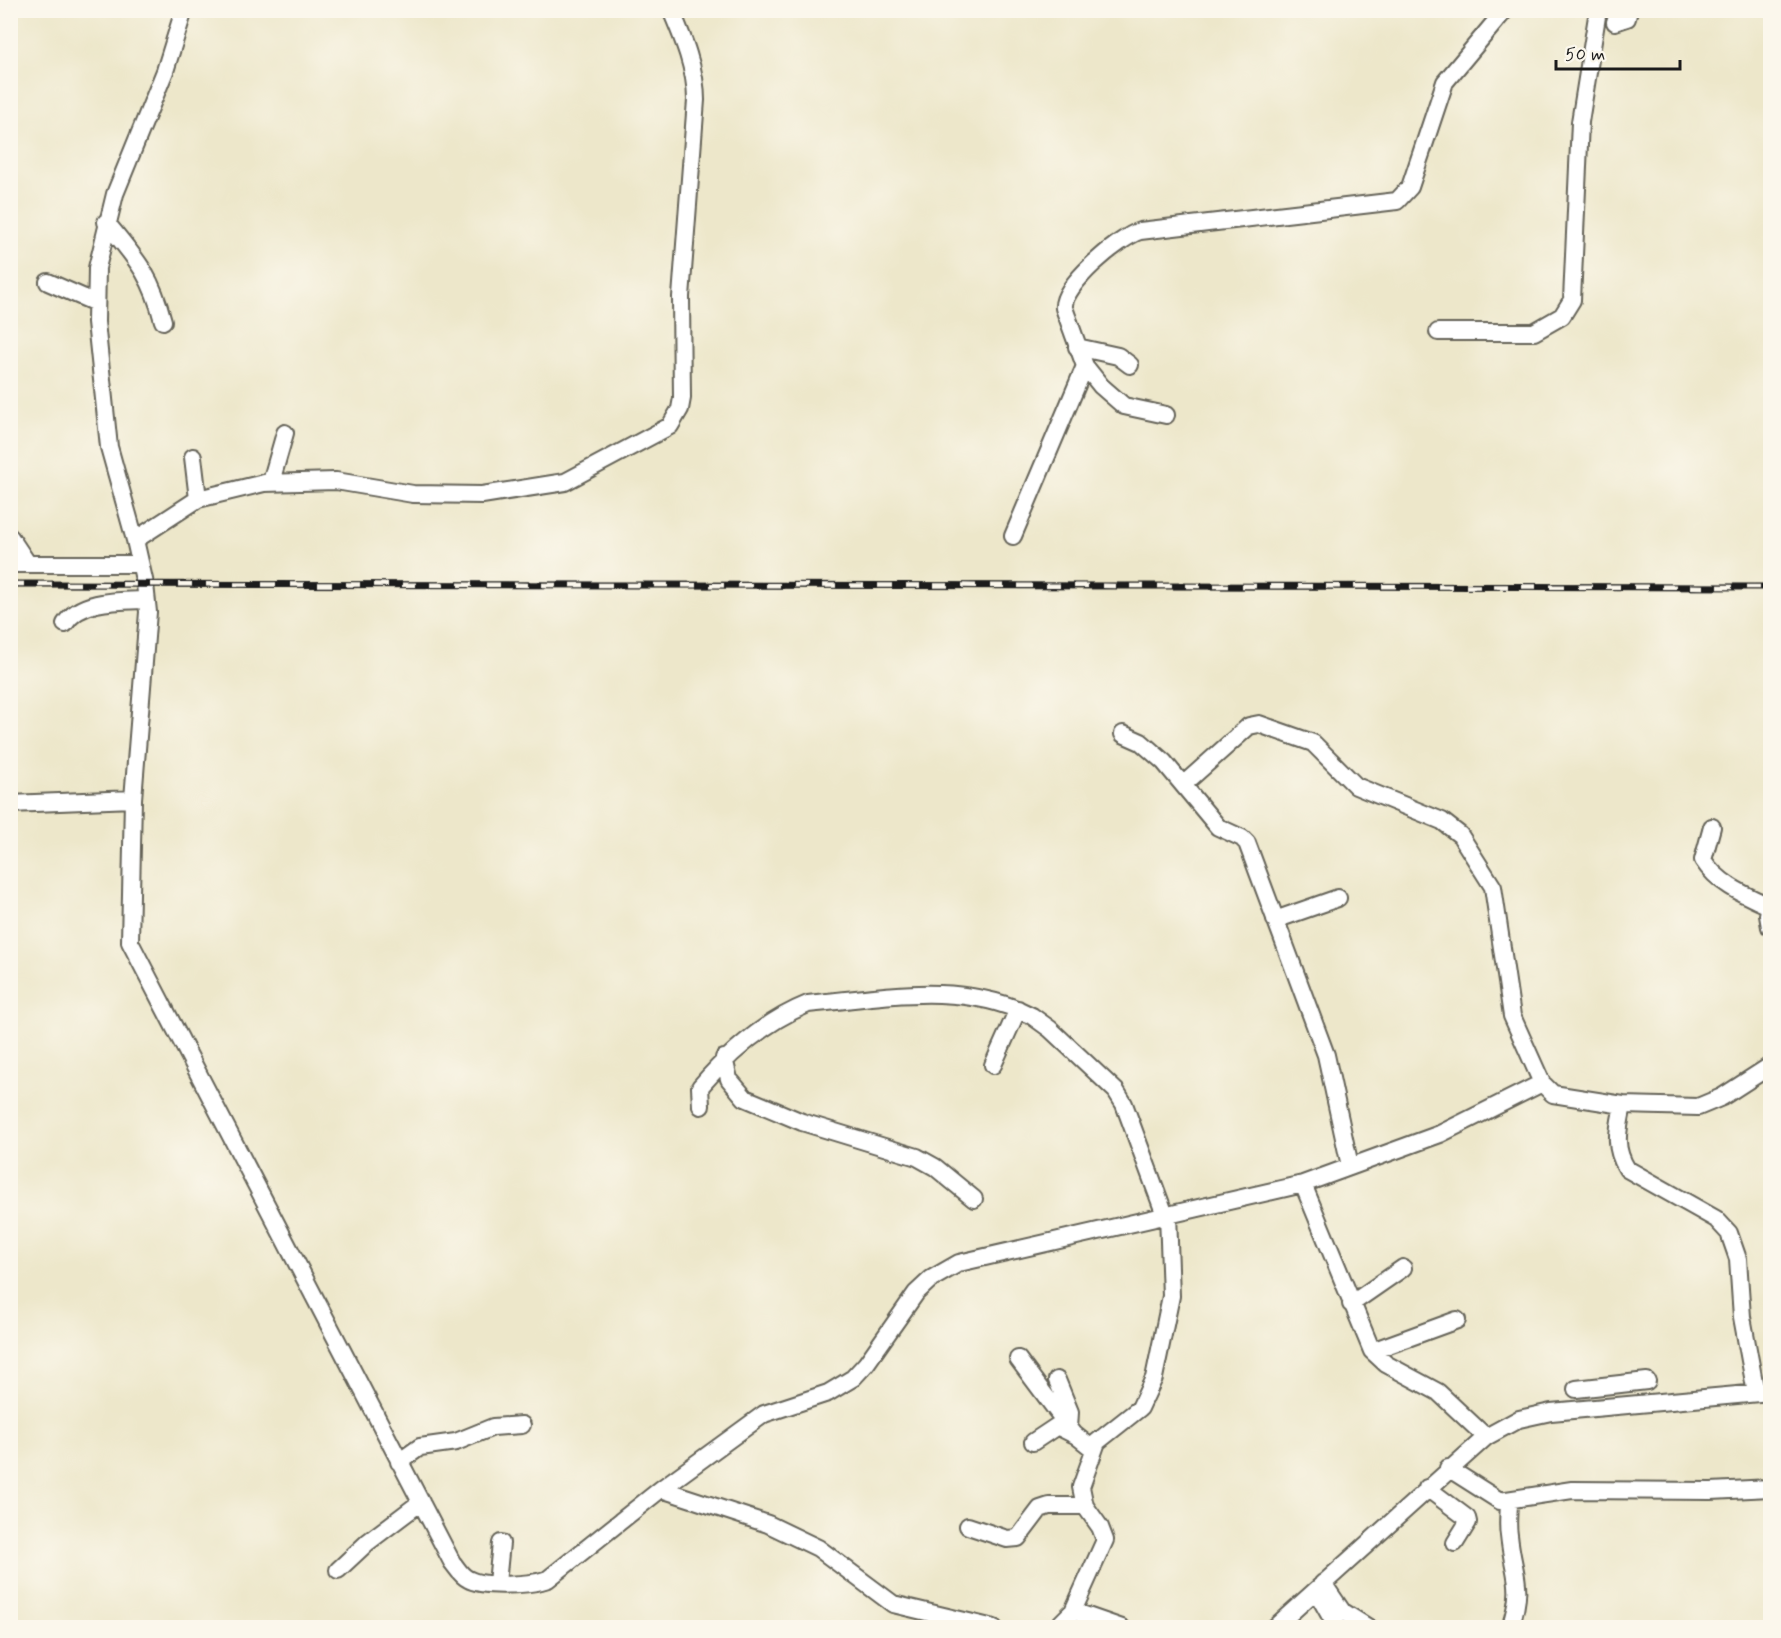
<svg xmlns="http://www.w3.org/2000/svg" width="1781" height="1638" font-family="Mynerve,sans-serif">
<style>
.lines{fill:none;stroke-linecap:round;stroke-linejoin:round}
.minor-casing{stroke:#656359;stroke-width:20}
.minor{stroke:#fff;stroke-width:16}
.rail-casing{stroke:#1c1c1c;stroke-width:7}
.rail{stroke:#fbf7ec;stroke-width:4.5;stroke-dasharray:14;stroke-linecap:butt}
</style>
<rect width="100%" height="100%" fill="#fbf7ec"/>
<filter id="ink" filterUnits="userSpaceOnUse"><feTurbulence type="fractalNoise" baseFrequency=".0167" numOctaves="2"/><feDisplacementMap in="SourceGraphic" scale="12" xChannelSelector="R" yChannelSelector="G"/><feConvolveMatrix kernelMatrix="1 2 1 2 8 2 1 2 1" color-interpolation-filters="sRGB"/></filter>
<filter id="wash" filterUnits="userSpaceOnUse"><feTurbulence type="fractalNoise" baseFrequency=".008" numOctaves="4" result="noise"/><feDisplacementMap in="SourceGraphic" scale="24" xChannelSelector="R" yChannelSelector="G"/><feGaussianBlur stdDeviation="1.35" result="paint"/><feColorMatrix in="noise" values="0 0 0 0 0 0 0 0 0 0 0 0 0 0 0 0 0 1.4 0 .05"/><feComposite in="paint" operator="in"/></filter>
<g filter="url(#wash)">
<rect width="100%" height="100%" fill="#ede7ca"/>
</g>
<g filter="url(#ink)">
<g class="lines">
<!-- minor casing -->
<g class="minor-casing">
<path id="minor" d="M184 10 165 71 115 194 97 268 96 322 109 447 135 540 145 584 148 612 133 799 130 942 452 1562C457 1568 461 1576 468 1579 484 1588 532 1585 548 1579L661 1489 764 1414 828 1393 853 1378 866 1364 916 1293 931 1279 959 1263 1303 1184 1440 1134 1542 1083
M1615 22 1627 18 1629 10
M106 222C136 259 151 274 163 321
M48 282 96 303
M1438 332H1534L1562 316 1572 300 1580 122 1598 10
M1077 347 1118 356 1130 365
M1166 415 1124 406 1101 386 1085 366 1064 308C1061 286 1120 237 1140 231L1397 201 1410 187 1445 82 1505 10
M193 457 198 499
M271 482 285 433
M1013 536 1085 366
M10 537 28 564
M135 540 198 499 264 483 336 481 413 494 482 495 565 482 670 426 680 409 682 398 681 297 696 100C696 69 683 38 671 10
M10 564H140
M65 624C80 599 120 601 146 600
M1123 734 1141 742 1164 762 1218 827 1242 838 1247 843 1326 1055 1350 1166
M1184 784 1249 726 1259 724 1313 743 1356 786 1442 821 1460 835 1493 887 1512 1016 1542 1083 1553 1094 1623 1105 1698 1107 1722 1097 1770 1066
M10 804 133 799
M1712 827 1703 860C1718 884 1745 895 1769 906
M1770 904 1768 915 1770 927
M1275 920 1338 898
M724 1058 729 1079 745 1098 802 1122 917 1157 935 1167 974 1199
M993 1065 1018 1009
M1623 1105C1618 1130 1613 1147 1627 1169L1716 1219 1729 1233 1738 1259 1742 1317 1756 1393
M701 1106 700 1087C730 1052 766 1021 808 1004 883 997 962 980 1032 1016L1050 1029 1116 1091 1124 1104 1165 1215
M1303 1184 1372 1351 1386 1364 1438 1392 1486 1437
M1351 1304 1403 1268
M1372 1351 1457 1320
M1018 1359 1074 1434 1093 1449
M1057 1380 1070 1412 1069 1428
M1576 1389 1647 1381
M1033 1442 1057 1426 1073 1434
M399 1462 420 1447 456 1442 493 1427 522 1425
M1448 1468 1500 1501 1572 1490 1711 1491 1770 1488
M1427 1488 1467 1518 1468 1522 1455 1543
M661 1489 768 1524 818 1548 893 1604 994 1628
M1509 1501C1509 1512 1507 1524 1509 1535 1513 1576 1525 1583 1510 1628
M968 1526 1007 1539 1018 1538 1040 1509 1049 1506H1085
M338 1570 368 1542 421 1502
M497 1583 501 1543
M1323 1583 1342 1611 1369 1628
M1319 1596 1337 1628
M1073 1611 1122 1628
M1056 1628 1073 1611 1105 1540 1100 1527 1085 1506 1081 1487 1097 1442 1140 1408 1154 1378 1171 1296 1168 1214
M1274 1628 1486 1437 1519 1419 1551 1412 1770 1392"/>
</g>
<!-- minor -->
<use href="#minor" class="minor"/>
<!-- rail casing -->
<g class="rail-casing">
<path id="rail" d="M10 584 1770 587"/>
</g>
<!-- rail -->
<use href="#rail" class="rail"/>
</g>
</g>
<!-- margin -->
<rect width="1781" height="1638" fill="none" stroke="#fbf7ec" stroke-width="36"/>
<!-- scale -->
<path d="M1556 60v9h124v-9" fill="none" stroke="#1c1c1c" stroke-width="3"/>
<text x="1565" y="60" font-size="18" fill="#1c1c1c" stroke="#fbf7ec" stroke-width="4.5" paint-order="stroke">50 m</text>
</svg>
